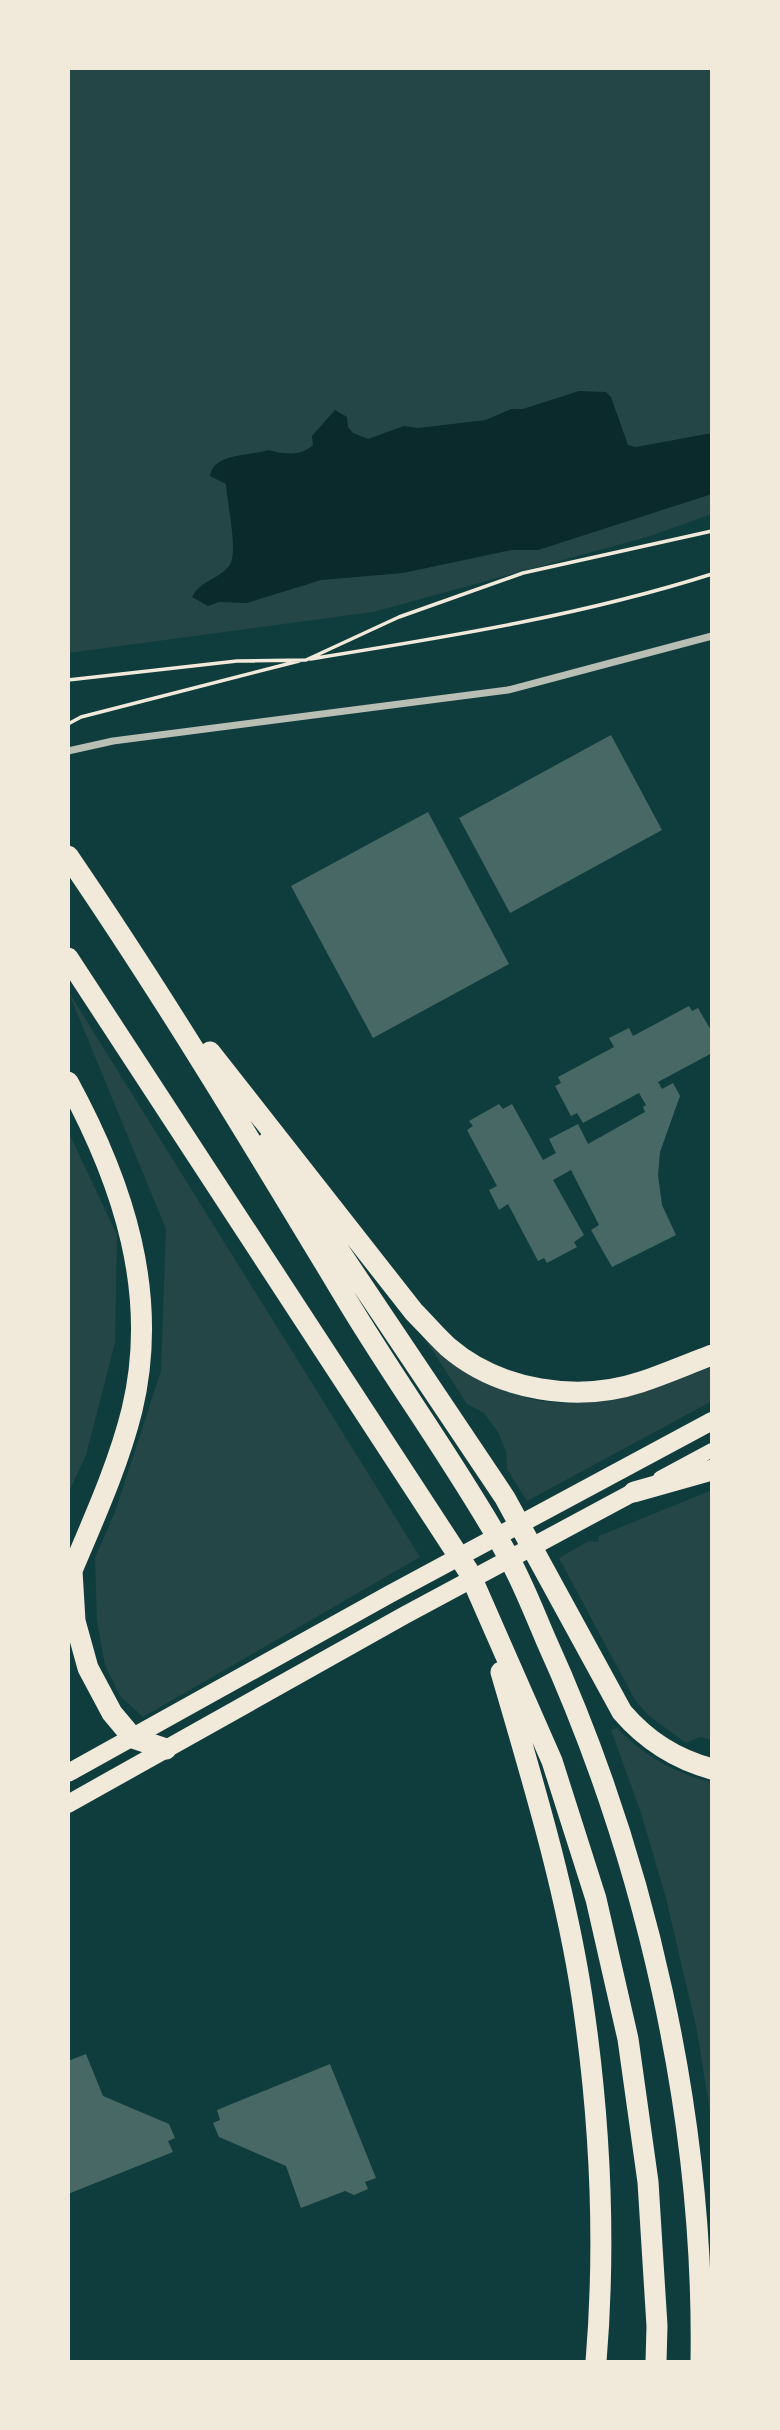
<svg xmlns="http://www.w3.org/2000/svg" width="780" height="2430" font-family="'Zilla Slab',serif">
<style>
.green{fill:#244646}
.water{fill:#0a2a2b}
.building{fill:#486865}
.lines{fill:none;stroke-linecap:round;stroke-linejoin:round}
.path{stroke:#f1e9da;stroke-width:3.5}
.minor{stroke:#b8beb3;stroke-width:7}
.secondary{stroke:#f1e9da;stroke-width:14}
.primary{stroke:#f1e9da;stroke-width:18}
.motorway{stroke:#f1e9da;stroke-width:21}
</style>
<rect width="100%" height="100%" fill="#0f3d3e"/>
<!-- green -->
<path class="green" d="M68 68H712V514L647 537 373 612 68 653Z
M68 991 420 1557 143 1717 120 1696 105 1665 97 1621 95 1558 115 1512 161 1371 166 1229Z
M68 1131 117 1235 115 1343 86 1455 68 1494Z
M416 1325C515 1428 589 1415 712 1367V1401L527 1501 507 1469 506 1452 498 1432 484 1413 467 1404Z
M712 1490V1740L700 1737 686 1743 648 1715 635 1700 559 1558 589 1541 598 1542 599 1536Z
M617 1728C643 1755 675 1774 712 1782V2124L697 2031 666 1898 641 1813 611 1730Z"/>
<!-- water -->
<path class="water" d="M579 391 606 392 611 397 628 445 636 447 712 433V494L538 550H511L403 573 321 580 247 603 219 602 208 606 192 597C201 580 218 580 229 566 239 554 227 502 226 484L210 476C213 453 252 456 268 450 283 454 301 457 313 445L312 436 335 410 347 417 348 427 353 433 368 439 404 426 418 428 486 420 511 409H523Z"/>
<!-- building -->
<path class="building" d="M611 735 662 830 510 913 459 818Z
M428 812 509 964 373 1038 291 886Z
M689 1006 692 1011 698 1008 712 1032V1053L658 1082 662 1089 673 1083 680 1096 660 1152 658 1175 662 1205 676 1235 612 1267 591 1230 599 1225 571 1170 553 1180 584 1235 574 1242 577 1247 547 1263 544 1258 538 1261 508 1204 499 1210 489 1190 497 1186 467 1130 473 1126 469 1121 499 1104 503 1109 512 1104 543 1160 556 1153 549 1139 578 1124 588 1144 645 1112 643 1107 646 1105 639 1093 583 1123 577 1113 571 1116 555 1086 561 1083 558 1077 614 1047 609 1038 629 1028 633 1036Z
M86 2054 103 2096 169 2124 175 2138 168 2141 173 2152 68 2194V2061Z
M330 2064 376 2178 365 2182 368 2189 354 2195 345 2191 301 2208 286 2166 219 2137 213 2123 220 2120 217 2110Z"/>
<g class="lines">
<!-- path -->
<path class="path" d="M310 659C446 637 580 616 712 574
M68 680 237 661 306 660 399 617 523 573 712 531
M68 724 81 717 299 661"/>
<!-- minor -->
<path class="minor" d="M68 751 113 741 508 690 712 636"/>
<!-- secondary -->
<path class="secondary" d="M660 1478 712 1450"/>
<!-- primary -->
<path class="primary" d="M68 1773 390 1594 712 1421
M68 1804 405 1615 634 1492"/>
<!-- motorway -->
<path class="motorway" d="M68 856C167 1001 257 1151 348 1302 398 1385 456 1464 504 1549 521 1578 533 1610 546 1640 646 1860 705 2119 701 2362
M68 958 469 1572 552 1761 596 1899 628 2039 648 2182 657 2326 656 2362
M210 1052 414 1312C425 1323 436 1336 448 1347 499 1391 578 1403 641 1382 665 1374 688 1364 712 1355
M68 1082C123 1183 160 1294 132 1410 118 1467 91 1525 68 1580
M267 1143 505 1498 622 1712C647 1741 675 1759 712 1769
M634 1492 712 1470
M72 1571 75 1621 88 1668 112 1713 133 1738 166 1749
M501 1672C532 1779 565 1886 582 1997 600 2117 606 2241 596 2362"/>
</g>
<!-- border -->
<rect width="780" height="2430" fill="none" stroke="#f1e9da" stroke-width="140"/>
</svg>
